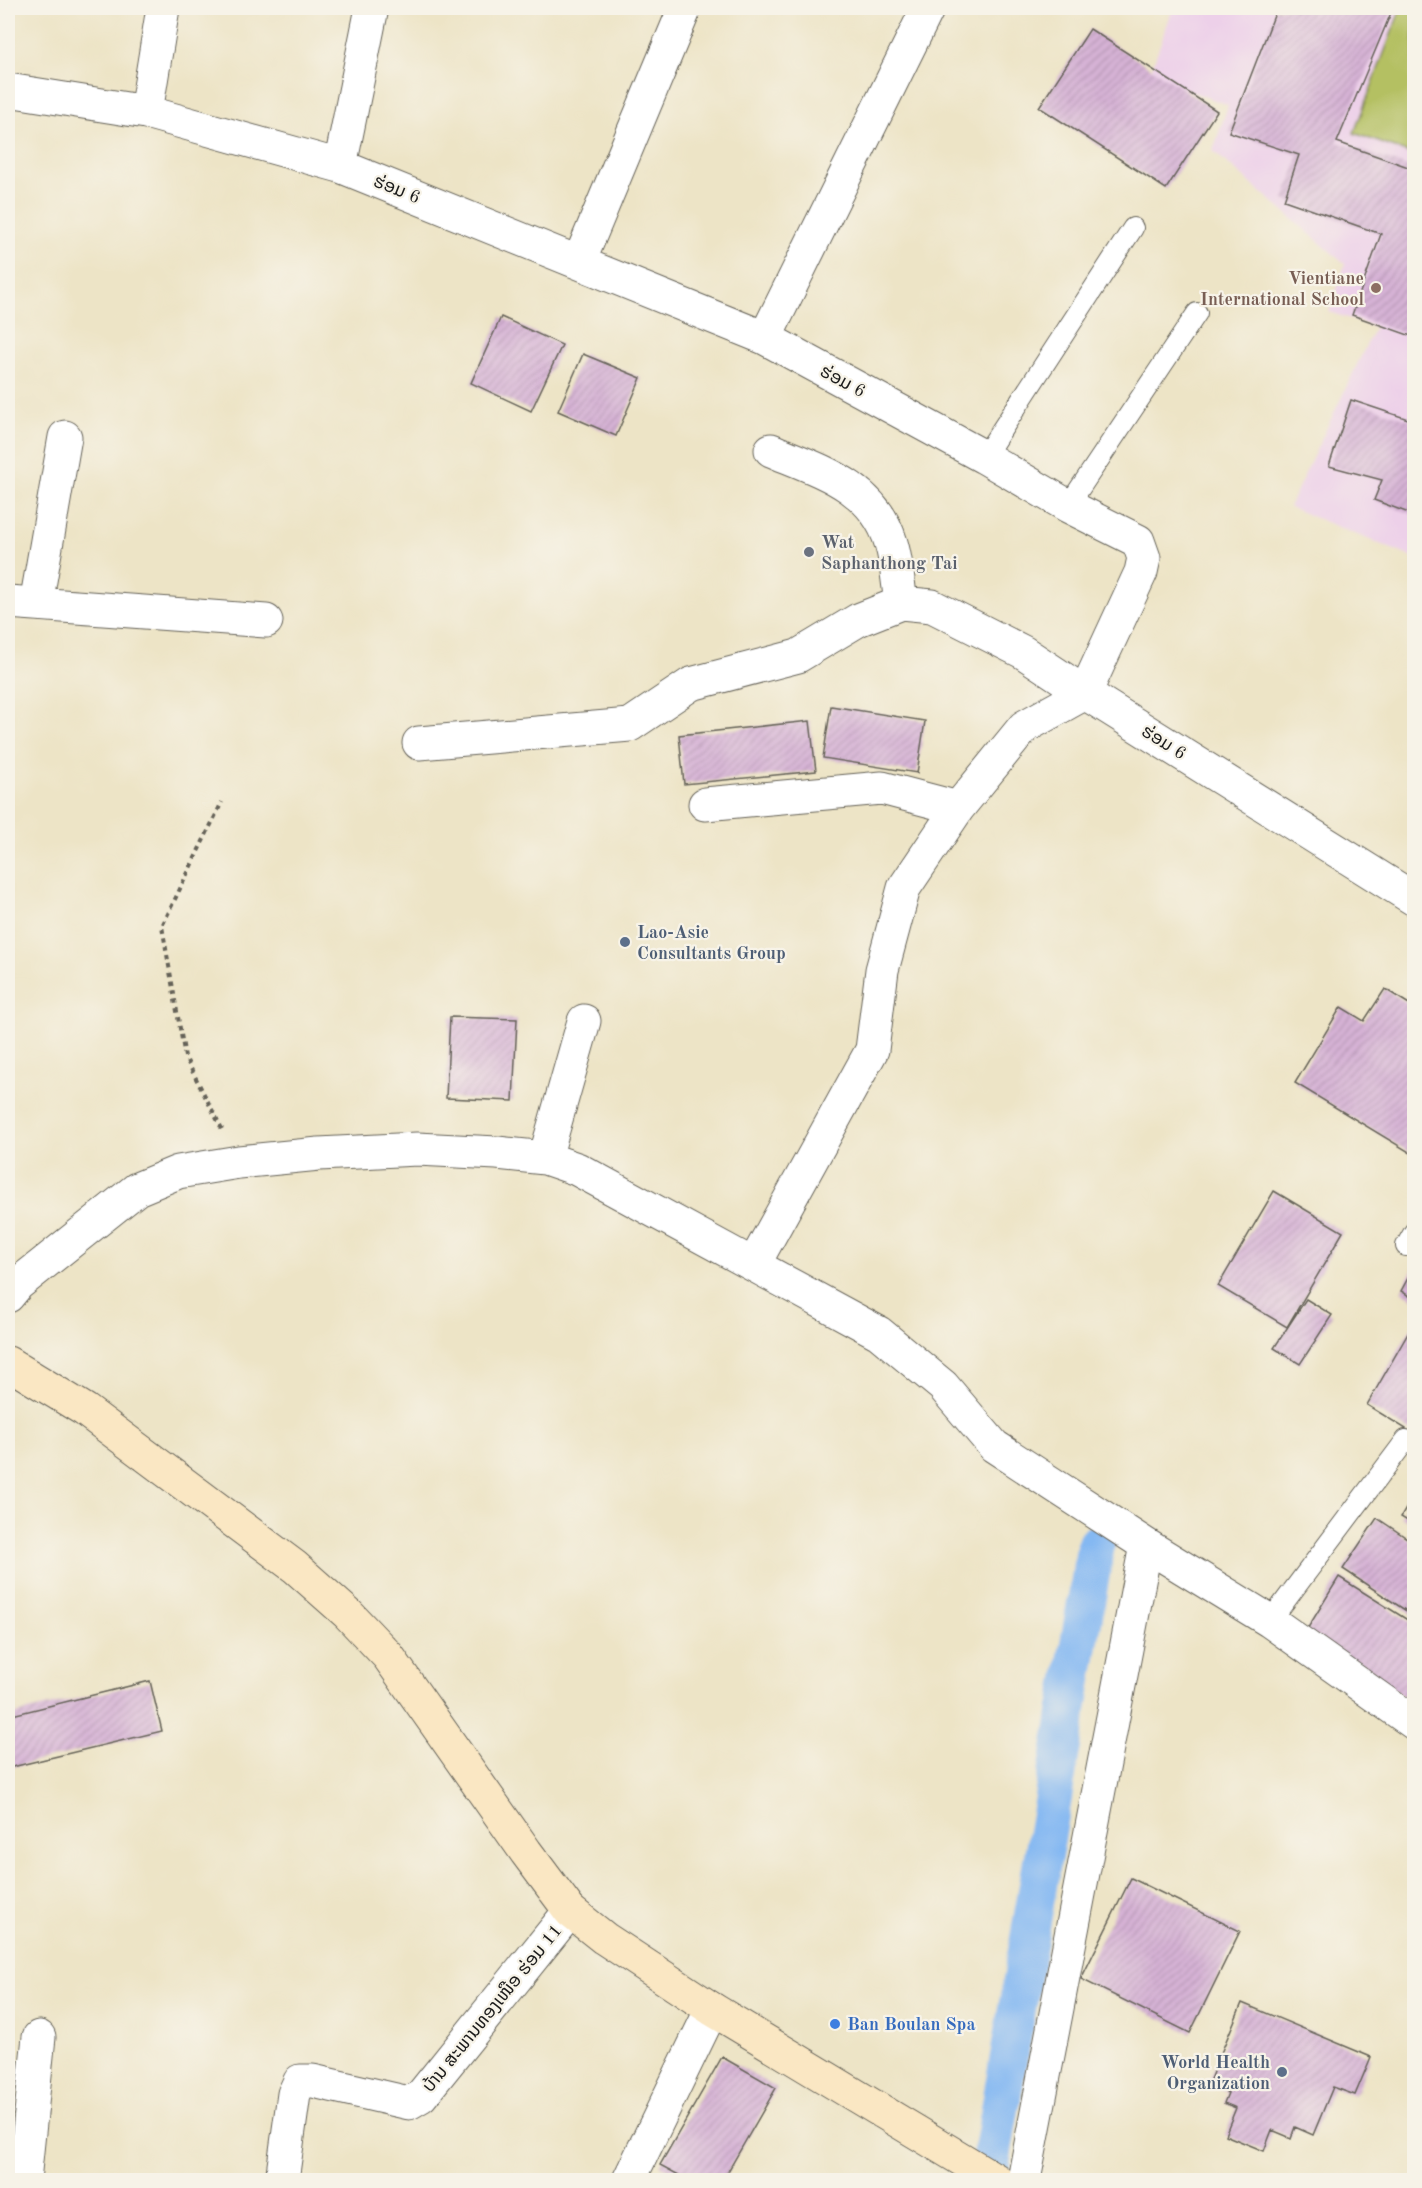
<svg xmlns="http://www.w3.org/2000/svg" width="1422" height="2188" font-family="'Old Standard TT','Noto Sans Lao',serif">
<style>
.built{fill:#edd0e9}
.park{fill:#b4c062;stroke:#686e3f;stroke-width:1.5}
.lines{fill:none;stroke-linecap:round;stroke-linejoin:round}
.canal{stroke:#84b8f2;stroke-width:38}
.building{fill:url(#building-hatch)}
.lane-casing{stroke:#656258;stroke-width:22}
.street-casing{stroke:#656258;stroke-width:35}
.secondary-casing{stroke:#656258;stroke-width:35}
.path{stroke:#656258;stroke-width:4;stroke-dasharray:4.5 4.5;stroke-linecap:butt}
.lane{stroke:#fff;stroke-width:20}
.street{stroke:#fff;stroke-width:33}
.secondary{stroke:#fae7c3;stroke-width:33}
.education-dot{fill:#8d6e63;stroke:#f7f3e8;stroke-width:2}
.worship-dot{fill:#6b7280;stroke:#f7f3e8;stroke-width:2}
.service-dot{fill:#5c6f8a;stroke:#f7f3e8;stroke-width:2}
.shop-dot{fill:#3f7fe0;stroke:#f7f3e8;stroke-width:2}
.labels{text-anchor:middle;stroke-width:4.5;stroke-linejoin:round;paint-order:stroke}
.street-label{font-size:18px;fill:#1c1c1c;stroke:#f7f3e8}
.education-label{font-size:18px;font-weight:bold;fill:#785e54;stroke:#f7f3e8;text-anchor:end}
.worship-label{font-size:18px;font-weight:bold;fill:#5b616d;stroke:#f7f3e8;text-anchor:start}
.service-label{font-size:18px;font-weight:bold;fill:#4e5e75;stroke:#f7f3e8;text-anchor:start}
.shop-label{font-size:18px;font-weight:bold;fill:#366cbe;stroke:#f7f3e8;text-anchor:start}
</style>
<defs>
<pattern id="building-hatch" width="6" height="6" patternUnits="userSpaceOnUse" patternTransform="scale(1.5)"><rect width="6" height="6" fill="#d6b2d5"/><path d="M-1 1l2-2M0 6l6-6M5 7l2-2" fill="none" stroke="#b798b6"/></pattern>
</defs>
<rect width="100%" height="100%" fill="#f7f3e8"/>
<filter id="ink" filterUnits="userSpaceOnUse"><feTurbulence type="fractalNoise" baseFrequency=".0167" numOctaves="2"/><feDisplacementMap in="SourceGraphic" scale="12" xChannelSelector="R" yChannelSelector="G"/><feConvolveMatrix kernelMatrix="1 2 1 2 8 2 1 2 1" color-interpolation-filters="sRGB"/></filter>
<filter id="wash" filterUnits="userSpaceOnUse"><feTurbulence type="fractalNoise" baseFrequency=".008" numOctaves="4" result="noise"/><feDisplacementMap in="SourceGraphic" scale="24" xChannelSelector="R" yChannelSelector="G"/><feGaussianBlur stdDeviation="1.35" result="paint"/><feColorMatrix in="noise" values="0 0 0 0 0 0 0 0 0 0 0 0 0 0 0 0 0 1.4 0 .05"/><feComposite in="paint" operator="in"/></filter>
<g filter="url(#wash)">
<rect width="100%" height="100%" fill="#ede4c6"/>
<!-- built -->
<path class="built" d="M1173 8H1414V558L1289 507 1375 327 1329 312 1345 264 1213 151 1228 105 1149 76Z"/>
<!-- park -->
<path class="park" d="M1401 8H1414V155L1354 133Z"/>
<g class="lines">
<!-- canal -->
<path class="canal" d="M988 2180 1096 1544"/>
</g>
<g id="blocks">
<!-- building -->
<path class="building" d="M1277 8H1393L1337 142 1414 169V337L1352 315 1381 234 1284 200 1299 155 1229 132Z
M1090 29 1217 111 1166 189 1039 107Z
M501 317 562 345 531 411 471 383Z
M583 354 641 378 616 436 558 411Z
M1351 400 1414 421V515L1374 500 1382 480 1329 466Z
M831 706 925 721 917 773 823 758Z
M810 721 816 771 684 784 679 735Z
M1385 989 1414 1007V1155L1295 1083 1341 1007 1364 1021Z
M450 1017 517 1019 513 1101 446 1098Z
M1274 1191 1343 1232 1287 1327 1218 1286Z
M1414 1267V1299L1401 1291Z
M1306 1299 1332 1315 1300 1364 1274 1348Z
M1414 1323V1434L1367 1405Z
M1414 1495V1525L1401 1517Z
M1377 1518 1414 1543V1616L1343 1569Z
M1339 1577 1414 1624V1704L1306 1631Z
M150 1681 162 1731 8 1768V1716Z
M1131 1878 1240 1931 1190 2033 1081 1979Z
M1242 2003 1371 2057 1355 2095 1333 2087 1313 2135 1295 2127 1291 2138 1272 2130 1264 2151 1225 2135 1236 2108 1224 2103 1228 2093 1208 2084Z
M722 2057 776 2088 723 2180H688L660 2165Z"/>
</g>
</g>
<g filter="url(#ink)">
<use href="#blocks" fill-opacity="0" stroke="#656258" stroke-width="1.5"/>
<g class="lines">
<!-- lane casing -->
<g class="lane-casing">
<path id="lane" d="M984 457 1133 228
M1068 506 1197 313
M1406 1246 1414 1232
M1270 1621 1406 1440"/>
</g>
<!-- street casing -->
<g class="street-casing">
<path id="street" d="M8 90 146 112 340 166 765 338 984 457 1068 506 1138 541 1144 558 1141 572 1085 693 1414 899
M146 112 163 8
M340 166 372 8
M579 262 685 8
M765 338 928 8
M771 450C821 471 874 486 891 543 897 562 898 584 901 603
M8 602 266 621
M36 604 65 437
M419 743 630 725 691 684 798 656 858 620 901 603 932 606 1023 652 1085 693 1024 727 958 808 904 888 882 970 872 1050 754 1264
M705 804 882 788 958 808
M545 1158 584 1021
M8 1296 18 1284 137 1189 178 1172 239 1162 319 1154 417 1149 497 1153 545 1158 577 1169 879 1333 943 1386 994 1446 1146 1545 1270 1621 1414 1723
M24 2180 39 2037
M282 2180 294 2094 300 2081H313L409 2103 421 2096 570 1911
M629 2180 712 2009
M1024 2180 1146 1545"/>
</g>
<!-- secondary casing -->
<g class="secondary-casing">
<path id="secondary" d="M8 1363 85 1410 295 1567 348 1614 388 1656 526 1852 570 1911 604 1938 712 2009 996 2180"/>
</g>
<!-- path -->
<path class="path" d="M222 1129 185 1057 162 926 222 802"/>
<!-- lane -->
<use href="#lane" class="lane"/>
<!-- street -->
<use href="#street" class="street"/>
<!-- secondary -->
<use href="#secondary" class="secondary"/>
</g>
</g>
<!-- markers -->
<circle class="education-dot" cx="1376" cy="288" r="6"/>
<circle class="worship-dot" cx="809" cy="552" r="6"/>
<g class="service-dot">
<circle cx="625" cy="942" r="6"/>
<circle cx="1282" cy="2072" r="6"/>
</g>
<circle class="shop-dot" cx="835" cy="2024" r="6"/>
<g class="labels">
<!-- street labels -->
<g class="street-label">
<text transform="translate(397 189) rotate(22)" y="6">ຮ່ອມ 6</text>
<text transform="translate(843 381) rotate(28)" y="6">ຮ່ອມ 6</text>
<text transform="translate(1164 742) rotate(32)" y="6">ຮ່ອມ 6</text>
<text transform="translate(492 2008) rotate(-51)" y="6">ບ້ານ ສະພານທອງເໜືອ ຮ່ອມ 11</text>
</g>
<!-- education labels -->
<g class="education-label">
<text x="1364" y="284">Vientiane<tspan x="1364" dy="21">International School</tspan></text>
</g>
<!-- worship labels -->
<g class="worship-label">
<text x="821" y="548">Wat<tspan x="821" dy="21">Saphanthong Tai</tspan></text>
</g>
<!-- service labels -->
<g class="service-label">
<text x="637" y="938">Lao-Asie<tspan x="637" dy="21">Consultants Group</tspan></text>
<text x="1270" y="2068" text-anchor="end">World Health<tspan x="1270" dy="21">Organization</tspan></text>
</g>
<!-- shop labels -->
<g class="shop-label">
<text x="847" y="2030">Ban Boulan Spa</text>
</g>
</g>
<!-- margin -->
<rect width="1422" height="2188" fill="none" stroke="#f7f3e8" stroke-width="30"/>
</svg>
